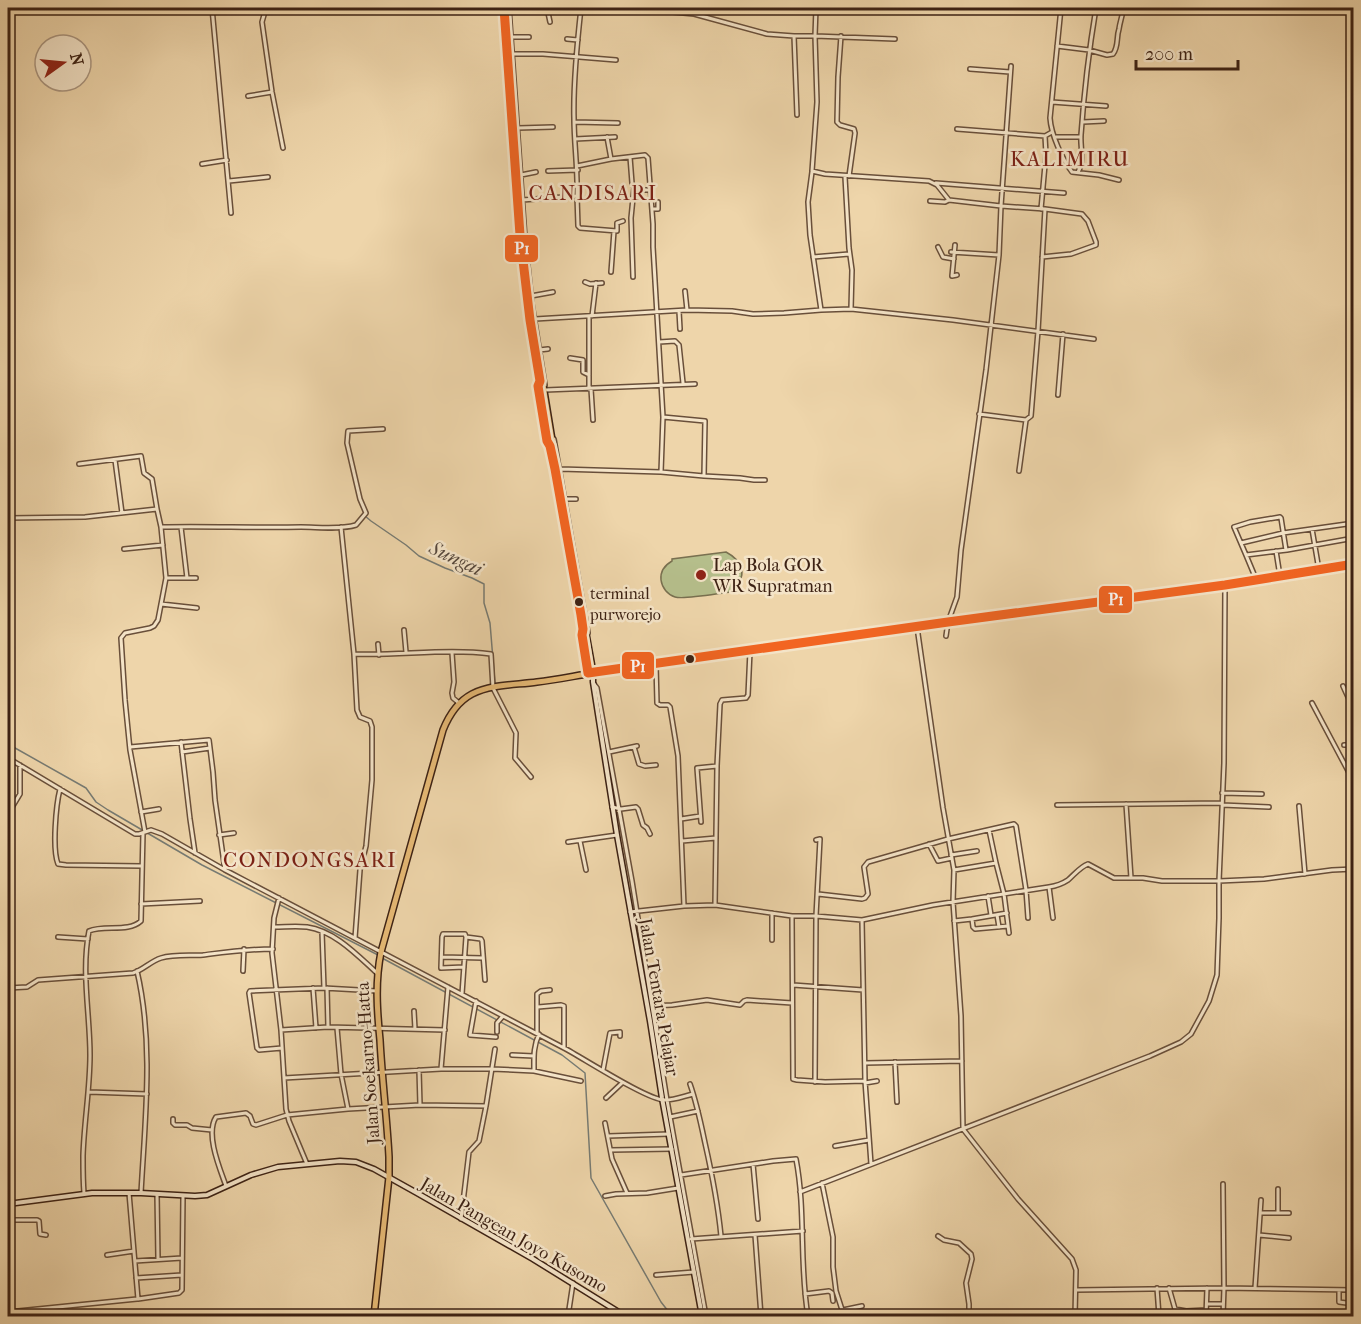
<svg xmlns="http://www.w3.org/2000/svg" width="1361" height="1324" font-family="'IM FELL French Canon',serif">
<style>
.green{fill:#b5be8b;stroke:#797050;stroke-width:1.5}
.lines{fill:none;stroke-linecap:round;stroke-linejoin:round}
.stream{stroke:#777b73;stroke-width:1.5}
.minor-casing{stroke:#694f3a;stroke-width:6}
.secondary-casing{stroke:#3d2214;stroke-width:7}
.primary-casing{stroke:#3d2214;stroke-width:8}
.trunk-casing{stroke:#3d2214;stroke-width:8}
.minor{stroke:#f4e4c8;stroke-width:3}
.secondary{stroke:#f4e4c8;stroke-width:4}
.primary{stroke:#e7ba75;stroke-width:4.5}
.trunk{stroke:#e7ba75;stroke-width:5}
.bus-1-casing{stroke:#f4e4c8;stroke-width:14}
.bus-1{stroke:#f26522;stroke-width:9}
.poi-dot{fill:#8f2418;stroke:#f4e4c8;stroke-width:2}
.bus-dot{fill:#3d2214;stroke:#f4e4c8;stroke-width:2}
.labels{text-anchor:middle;stroke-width:5;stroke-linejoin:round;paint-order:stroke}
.bus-label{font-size:16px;fill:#3d2214;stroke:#f4e4c8;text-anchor:start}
.poi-label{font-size:18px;fill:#3d2214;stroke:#f4e4c8;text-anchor:start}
.street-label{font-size:18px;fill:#3d2214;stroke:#f4e4c8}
.water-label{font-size:20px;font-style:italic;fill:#55473c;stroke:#f4e4c8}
.quarter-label{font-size:21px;letter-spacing:1.5px;fill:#7a1f14;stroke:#f4e4c8}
.line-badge{stroke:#f4e4c8;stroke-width:2}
.badge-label{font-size:16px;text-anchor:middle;font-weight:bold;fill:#fff}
</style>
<rect width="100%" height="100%" fill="#eed5aa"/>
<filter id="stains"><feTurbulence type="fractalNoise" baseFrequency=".00333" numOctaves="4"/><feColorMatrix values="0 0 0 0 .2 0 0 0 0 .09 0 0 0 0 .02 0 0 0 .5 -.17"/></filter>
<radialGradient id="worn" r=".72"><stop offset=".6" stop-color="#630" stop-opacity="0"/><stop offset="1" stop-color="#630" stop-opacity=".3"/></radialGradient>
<!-- green -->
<path class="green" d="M726 552C743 561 749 577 731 590V592C720 593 684 600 675 597 668 595 662 588 661 580 660 571 665 565 672 561V559Z"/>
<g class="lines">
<!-- stream -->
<path class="stream" d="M365 516 371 521 406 545 419 556 445 568 472 578 484 584V603L490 623 495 684
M8 744 86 788 96 802 108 810 202 865 378 955
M382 958 562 1055 585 1073 591 1178 661 1302 672 1316"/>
<!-- minor casing -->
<g class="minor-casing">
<path id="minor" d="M212 8 231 213
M266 8 262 22 272 92 283 148
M509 8 525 238 532 304 545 385
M547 8 550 22
M630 8 694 14 767 34 794 36H815L817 102 812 171 825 174 929 181 937 185 949 200 1001 206 999 255 986 370 961 550 957 597 948 622 946 636
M816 8 815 36 895 39
M1061 8 1050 118C1051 134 1062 159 1072 172L1099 175 1119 180
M794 36 797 115
M841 36 838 77 837 122 840 125 854 129 855 133 849 176
M510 37H529
M567 39 578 40
M1057 46 1089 50 1107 55 1113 54C1119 46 1116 38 1119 29 1120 21 1123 15 1123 8
M507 54H543L616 60
M1011 66 1001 206 1045 209 1082 214 1088 221 1096 242V245L1071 254 1042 257
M970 69 1010 72
M248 96 272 92
M1052 102 1106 106
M574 122 618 123
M1083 122 1104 121
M518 128 553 127
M957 129 1045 136
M607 137 611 159
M1056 137H1081
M575 139 615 137
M630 157 632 183 634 188 640 190H651
M202 164 227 160
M577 166 611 159 645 155 648 158 653 224V247L663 417 661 472
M548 171 578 170
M812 172 808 202 810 235 821 310
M1078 172C1085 161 1080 147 1081 135 1084 92 1089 50 1096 8
M516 176 536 172
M845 177 849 248 852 270 851 309
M229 181 268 177
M936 183 1064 193
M577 196 578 226 580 228 617 231V223L623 221
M522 200 577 196C578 170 574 144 574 118 573 82 577 44 581 8
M930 201 945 202 949 200
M652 209H658V202
M1041 209 1046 154 1045 136 1052 132
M955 245 952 276 957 275
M938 247 943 257 954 259
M951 252 999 255
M813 257 849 254
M611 272 614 231
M633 277 631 218 634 188
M585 282 590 284 602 283
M685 291 687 310
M531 296 553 292
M679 311 680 329
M592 316 596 283
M535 319 687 310 732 311 753 314 784 313 821 310 851 309 953 320 1094 339
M659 342 675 341 679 345 683 383
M539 350 548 349
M570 358 583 360V372L589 375
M589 389V316
M591 389 593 420
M545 390 695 384
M1058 395 1063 334
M979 414 1026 420 1031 416 1038 331 1045 209
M663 417 705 421 704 476
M554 439 588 633
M115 460 122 513
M79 464 141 456 144 473 152 479 157 509
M560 469 661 472 704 476 740 478 754 480H765
M1019 471 1026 420
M563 499H576
M8 518 85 517 157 509 161 527 166 578 158 620 154 626 150 628 125 633 121 638 125 700 130 750 145 832
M161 527C208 526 254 528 301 527 318 527 339 530 356 525L366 513 360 499 347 443 348 431 383 429
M181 527 187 578
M341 527 354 654 357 710 360 717 370 721 372 727V780L366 846 360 870 355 938
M1312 529 1319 570
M1241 543 1283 533 1354 523
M124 549 163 545
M1276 551 1280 576
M1246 555 1234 527 1250 522 1280 517 1281 518 1286 550
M166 578H196
M1256 579 1246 555 1287 550 1354 538
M161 604 197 608
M917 627 943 808 954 870 953 902 961 1016 963 1129 1018 1199 1072 1259 1076 1270 1075 1316
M404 630 406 652
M378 644 379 655
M452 653 454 682 452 693 453 698 459 703
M354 654C399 656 447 648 491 654L493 688 516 733 515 758 531 777
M656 665 657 703 660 705H668L670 707 678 756 684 906
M594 684 597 688 632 881 667 1100 706 1316
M1343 686 1354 710
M1312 703 1354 782
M181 742 190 819 195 853
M1344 745H1354
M130 747 209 740 213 772 215 800 225 870
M634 747 639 764 645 766 656 765
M182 752 210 748
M609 752 637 746
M8 758 135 834H139L151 830 162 834 225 870 564 1048C583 1058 649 1101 665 1100 675 1100 684 1096 693 1094
M60 789C56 805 52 849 58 864L66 865 142 866
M1222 793 1262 794
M1353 800H1354
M1126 804 1131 878
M1057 805 1222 803
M1222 805 1269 807
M1299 806 1305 874
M612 807 621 809 636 807 638 809 643 825 647 828 650 834
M141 812 159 809
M681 819 700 816
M701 822 697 768 717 766
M989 830 996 863 1004 894 1009 933
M219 835 234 833
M580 841 586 870
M682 841 716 838
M568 842 617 835
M929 844 938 861 952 858
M951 855 977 851
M9 858 11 809 20 794V765
M954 870 996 863
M1049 887 1053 918
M818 894 862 899 865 898 868 894 864 867 868 862 948 839 1014 824 1016 826 1026 890 1028 918
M988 896 991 915
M279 898 274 918 272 953 281 1030 286 1109 289 1121 307 1164
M141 904 200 901
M715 905 717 766 720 704 722 700 746 698 748 695 750 651
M630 912 684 906 715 905 792 916H816L862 920 933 905 1049 887C1056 886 1062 884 1068 880 1075 874 1080 867 1088 864L1114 878H1143L1162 881H1219L1264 879 1332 870 1354 869
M997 915 999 927
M792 916 793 1079 797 1080 825 1082 865 1081
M972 919 1007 913
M862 920 865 1081 871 1164
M954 921 972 919 973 927 975 929 1008 926
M274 927C285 927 296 926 307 927 335 931 357 955 377 973
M322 932 324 988
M58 937 88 939
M772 940V913
M442 957 483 958
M464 967 441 968 442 937 443 934H465L466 937 481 939 482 941 485 980
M137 971C154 1044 145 1119 141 1193
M243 971 244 949
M793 985 863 990
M8 988 27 987 38 980 133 973C143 970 151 961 161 958 174 954 190 956 203 955 227 952 249 949 273 949
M313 988 316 1028
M327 988 328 1027
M462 994 466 937
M476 1001 470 1035 496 1037
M652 1006 672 1005 707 1000 740 1005 744 1001 747 1000 792 1003
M538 1007 561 1005 564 1006V1048
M414 1011 415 1029
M337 1028 341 1074 348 1109
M281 1030 328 1027 445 1030
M497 1032V1023L503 1016
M537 1033V994L541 991 550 990
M282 1048 259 1050 257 1048 249 993 250 991 324 988 377 991
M512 1055 534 1056
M895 1062 897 1102
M865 1063 962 1061
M441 1069 448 987
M419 1070 420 1105
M603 1070 610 1033 620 1032V1036
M534 1071C534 1058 533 1047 539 1034
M284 1078 441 1069H492L534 1071 581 1081
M815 1082 816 916 820 839 816 840
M865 1083 877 1081
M690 1084C697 1104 701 1124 705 1143 712 1174 718 1205 721 1236
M89 1092 147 1094
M606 1098 622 1083
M670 1117 698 1111
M173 1119V1123L175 1125H187L192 1128 212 1130
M605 1123 612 1159 627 1193
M608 1136 669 1134
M835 1146 869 1140
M611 1150 672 1149
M753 1164 758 1219
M681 1175 773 1161 796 1159C806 1211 799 1265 808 1316
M822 1183 833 1237V1267L836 1291 844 1316
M1223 1184 1224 1288 1223 1316
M226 1186C220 1169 205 1134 216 1117L246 1113 250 1116 253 1124 256 1125 287 1115 348 1109 420 1105 486 1106
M1278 1189V1213
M800 1192 1150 1056 1181 1042 1191 1034 1209 1001 1217 975 1219 918V881L1224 763 1225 585
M84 1193C83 1181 83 1168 83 1156 84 1122 90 1089 90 1055 90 1014 81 972 89 931 104 924 128 933 141 921L143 833
M129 1193 138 1299 179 1293 182 1290 183 1196
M157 1194 158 1259
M605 1196 616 1194 647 1193 678 1188
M1261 1213H1289
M461 1219 469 1152 479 1141 486 1106 495 1049
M8 1220H37L39 1221 40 1234 46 1235
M755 1235 761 1316
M1259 1235 1289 1238
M938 1236 944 1240 959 1243 971 1254 972 1259 966 1283 969 1304V1316
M691 1239 803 1231
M107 1255 134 1251
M135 1261 182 1258
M656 1275 694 1272
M136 1278 182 1275
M1157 1288 1159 1316
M1169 1288 1175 1309 1186 1311 1206 1310
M1255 1288 1261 1200
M1076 1290 1224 1288 1354 1290
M1339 1290V1302L1354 1304
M805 1294 829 1291 832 1293 833 1301
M1207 1304H1223
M843 1310 862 1306
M8 1312 137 1299
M568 1316 573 1283
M1206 1316 1207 1288"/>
</g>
<!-- secondary casing -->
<g class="secondary-casing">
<path id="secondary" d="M593 673V682L617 835 650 1021 662 1098 702 1316
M8 1204 92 1193H141L195 1196 207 1195 251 1175 278 1167 340 1161 356 1162 374 1169 417 1193 533 1259 625 1316"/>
</g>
<!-- primary casing -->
<g class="primary-casing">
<path id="primary" d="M593 673 948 622 1225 585 1354 564"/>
</g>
<!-- trunk casing -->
<g class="trunk-casing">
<path id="trunk" d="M504 8 520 235 530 320 540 381 543 385 552 440 550 446
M540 381C533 400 551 448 555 469L581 615 583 629 582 635 588 673
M374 1316 389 1177V1157C387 1118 382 1079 380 1040 377 1010 375 982 381 952L443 730C449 715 457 702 472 694 491 684 516 685 537 682 555 680 574 676 593 673L586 634 583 629"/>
</g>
<!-- minor -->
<use href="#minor" class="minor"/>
<!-- secondary -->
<use href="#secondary" class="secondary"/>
<!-- primary -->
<use href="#primary" class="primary"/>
<!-- trunk -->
<use href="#trunk" class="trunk"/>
<!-- bus-1 casing -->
<g class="bus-1-casing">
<path id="bus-1" d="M504 8 520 235 530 320 540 381 538 386 547 441 550 446 555 469 581 615 583 629 582 635 588 673 948 622 1225 585 1354 564"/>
</g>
<!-- bus-1 -->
<use href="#bus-1" class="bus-1"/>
</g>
<!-- markers -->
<circle class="poi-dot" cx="701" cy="575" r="6"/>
<g class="bus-dot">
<circle cx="579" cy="602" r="5"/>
<circle cx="690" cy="659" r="5"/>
</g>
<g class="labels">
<!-- bus labels -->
<g class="bus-label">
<text x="590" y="599">terminal<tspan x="590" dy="21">purworejo</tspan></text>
</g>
<!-- poi labels -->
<g class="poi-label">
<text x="713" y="571">Lap Bola GOR<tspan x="713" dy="21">WR Supratman</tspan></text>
</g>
<!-- street labels -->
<g class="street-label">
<text transform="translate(659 997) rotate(80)" y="6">Jalan Tentara Pelajar</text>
<text transform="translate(368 1063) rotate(-94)" y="6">Jalan Soekarno-Hatta</text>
<text transform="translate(514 1235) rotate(30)" y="6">Jalan Pangean Joyo Kusomo</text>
</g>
<!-- water labels -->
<g class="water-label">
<text transform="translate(456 558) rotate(25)" y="7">Sungai</text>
</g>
<!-- quarter labels -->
<g class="quarter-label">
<text x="1070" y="166">KALIMIRU</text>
<text x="593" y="200">CANDISARI</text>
<text x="310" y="867">CONDONGSARI</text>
</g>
</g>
<g class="line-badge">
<rect x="504" y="234" width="35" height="29" rx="6" fill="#f26522"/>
<rect x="1098" y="585" width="35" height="29" rx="6" fill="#f26522"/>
<rect x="621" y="651" width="34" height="29" rx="6" fill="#f26522"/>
</g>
<g class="badge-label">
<text x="522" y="254">P1</text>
<text x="1116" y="605">P1</text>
<text x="638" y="672">P1</text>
</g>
<!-- margin -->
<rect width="1361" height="1324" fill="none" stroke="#eed5aa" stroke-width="30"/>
<rect x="9" y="9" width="1343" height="1306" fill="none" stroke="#3d2214" stroke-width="3"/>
<rect x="15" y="15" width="1331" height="1294" fill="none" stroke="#3d2214" stroke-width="1.5"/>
<!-- north arrow -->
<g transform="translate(63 63) rotate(75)"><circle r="28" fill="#f4e4c8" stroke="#ab9680" stroke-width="1.5"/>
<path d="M0-4.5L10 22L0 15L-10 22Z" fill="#8f2418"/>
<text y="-9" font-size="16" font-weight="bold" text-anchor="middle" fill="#3d2214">N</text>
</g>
<!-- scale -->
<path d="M1136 60v9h102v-9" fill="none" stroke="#3d2214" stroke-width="3"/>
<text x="1145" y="60" font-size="18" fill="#3d2214" stroke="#f4e4c8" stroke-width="4.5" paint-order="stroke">200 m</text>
<rect width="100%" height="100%" filter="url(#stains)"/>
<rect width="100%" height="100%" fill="url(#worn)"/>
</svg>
